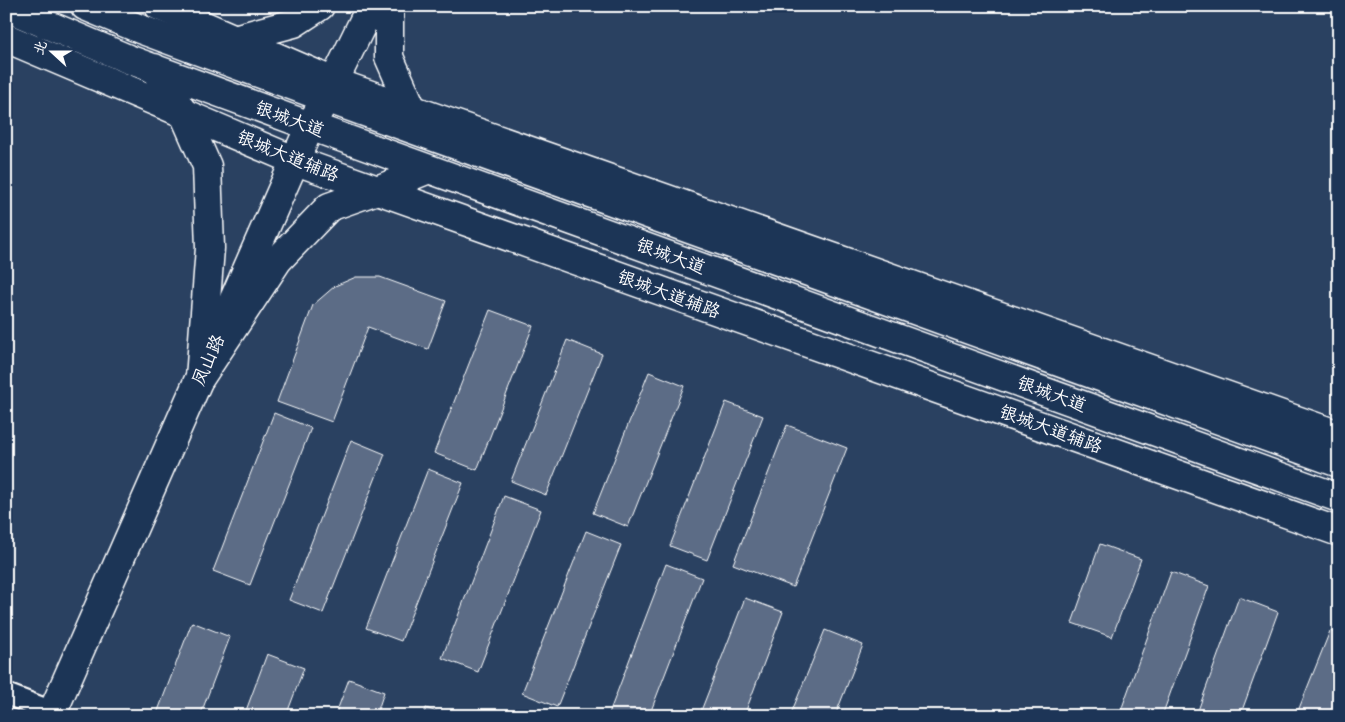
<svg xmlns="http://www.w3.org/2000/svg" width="1345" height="722" font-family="Pangolin,'LXGW WenKai TC',sans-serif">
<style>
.building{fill:#5b6c86;stroke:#fff}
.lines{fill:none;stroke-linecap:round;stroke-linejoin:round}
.street-casing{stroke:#fff;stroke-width:24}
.secondary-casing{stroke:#fff;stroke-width:31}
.primary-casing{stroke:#fff;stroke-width:31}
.street{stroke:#1d3557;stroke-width:20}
.secondary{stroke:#1d3557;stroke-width:28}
.primary{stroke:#1d3557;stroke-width:28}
.labels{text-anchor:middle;stroke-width:4;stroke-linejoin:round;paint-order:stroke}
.street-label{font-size:18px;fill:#fff;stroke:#1d3557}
</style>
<rect width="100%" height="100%" fill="#2a4161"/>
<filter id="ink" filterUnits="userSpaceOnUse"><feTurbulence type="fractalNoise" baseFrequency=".02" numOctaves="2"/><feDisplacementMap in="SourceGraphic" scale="10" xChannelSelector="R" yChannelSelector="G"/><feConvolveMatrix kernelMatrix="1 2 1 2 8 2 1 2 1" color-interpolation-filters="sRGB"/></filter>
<g filter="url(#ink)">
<!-- building -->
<path class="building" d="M356 277H380L446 301 428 349 368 327 332 422 277 402 313 305 335 286Z
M490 310 533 326 477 470 434 453Z
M567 340 602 354 546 495 511 481Z
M649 372 684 386 628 527 593 513Z
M726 402 763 416 707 560 670 546Z
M274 413 311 428 250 585 213 571Z
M787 425 847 448 793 587 733 564Z
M351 440 385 454 323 613 289 600Z
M428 469 463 483 401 641 366 628Z
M504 496 541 510 478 672 442 658Z
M586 531 621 545 557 707 522 693Z
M1100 544 1141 559 1112 637 1072 623Z
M666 564 702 578 649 716H608Z
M1171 572 1209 586 1162 716H1126L1120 713Z
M1239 597 1278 612 1240 716H1196Z
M745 598 783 612 744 716H699Z
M192 622 230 637 200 716H156Z
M825 630 863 645 835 716H790Z
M1330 631 1339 635V716H1296Z
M267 654 304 668 286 716H244Z
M349 679 384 692 376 716H335Z
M426 708 448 716H423Z"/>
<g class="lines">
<!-- street casing -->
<g class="street-casing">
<path id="street" d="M6 694 53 712"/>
</g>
<!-- secondary casing -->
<g class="secondary-casing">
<path id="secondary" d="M159 6 334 82 1339 435
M6 38 296 161 1339 532
M51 716 310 126 326 98 371 6"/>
</g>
<!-- primary casing -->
<g class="primary-casing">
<path id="primary" d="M85 6 140 29 326 98 1339 463
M389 6V57L412 109 437 137
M6 7 128 59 310 126 1339 498
M189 45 234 39 294 23 320 6
M154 68 184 114 207 166 210 248 200 378 278 260 329 207 377 190 429 169"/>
</g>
<!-- street -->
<use href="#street" class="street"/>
<!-- secondary -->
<use href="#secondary" class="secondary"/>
<!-- primary -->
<use href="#primary" class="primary"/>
</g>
</g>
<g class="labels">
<!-- street labels -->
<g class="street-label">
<text transform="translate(290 119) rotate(20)" y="6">银城大道</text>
<text transform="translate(288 156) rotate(22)" y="6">银城大道辅路</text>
<text transform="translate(671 256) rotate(20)" y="6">银城大道</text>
<text transform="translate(669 294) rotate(20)" y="6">银城大道辅路</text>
<text transform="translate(208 360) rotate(-66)" y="6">凤山路</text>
<text transform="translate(1052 394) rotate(20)" y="6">银城大道</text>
<text transform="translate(1051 429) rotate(20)" y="6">银城大道辅路</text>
</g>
</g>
<!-- margin -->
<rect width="1345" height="722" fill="none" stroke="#1d3557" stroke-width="25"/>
<rect x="12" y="12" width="1320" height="697" fill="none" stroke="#fff" stroke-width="2" filter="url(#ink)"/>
<!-- north arrow -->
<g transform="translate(52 52) rotate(291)" stroke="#1d3557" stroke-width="4" paint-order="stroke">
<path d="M0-4L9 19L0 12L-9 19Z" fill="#ffffff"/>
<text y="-8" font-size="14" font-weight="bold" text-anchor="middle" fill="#ffffff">北</text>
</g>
</svg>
